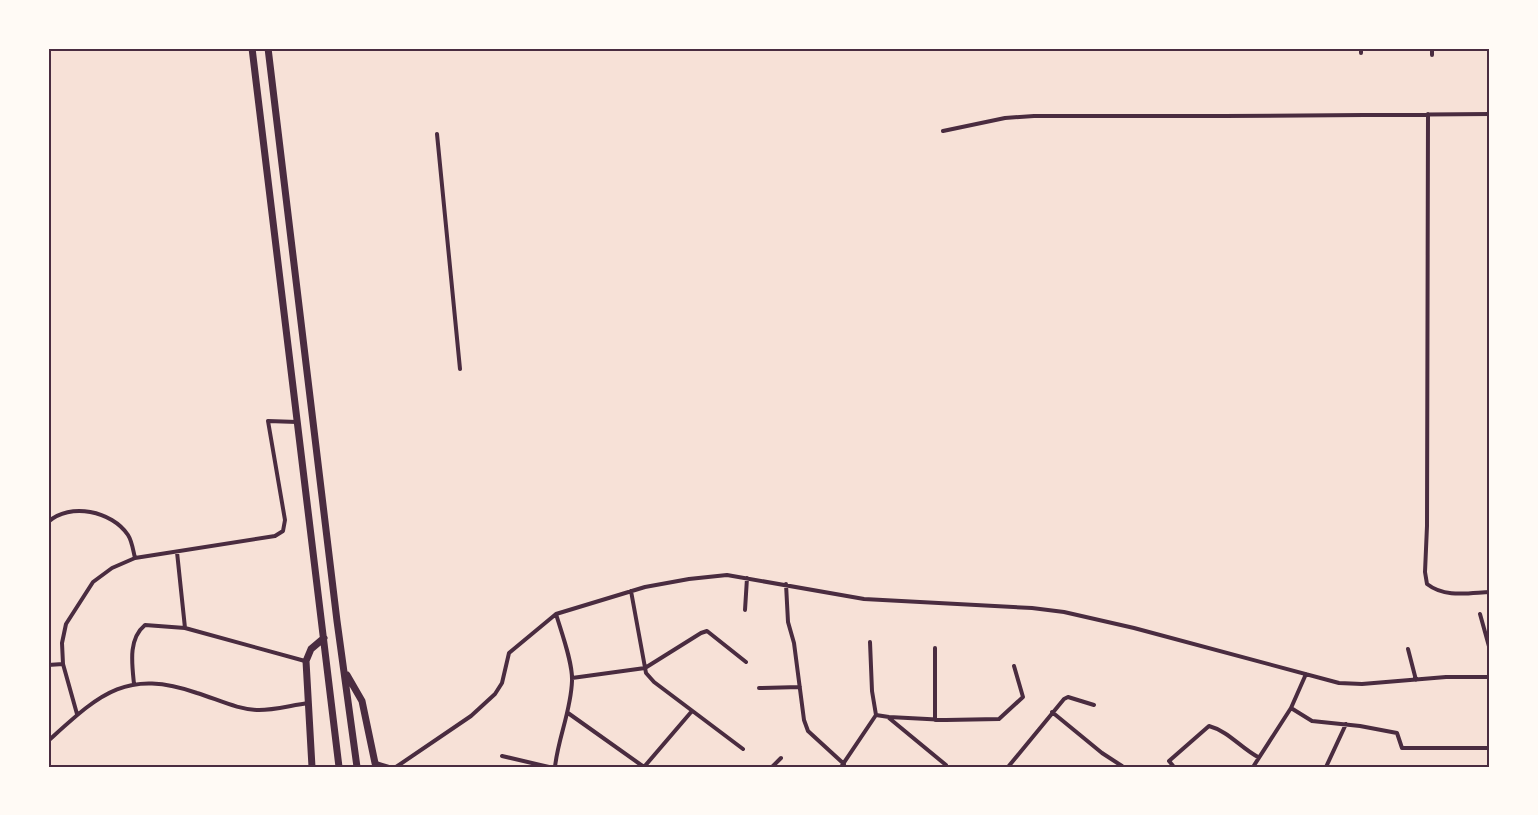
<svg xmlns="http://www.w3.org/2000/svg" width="1538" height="815" font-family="Jost,sans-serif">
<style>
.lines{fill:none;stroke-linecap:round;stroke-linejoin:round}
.minor{stroke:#4a2c40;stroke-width:4}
.tertiary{stroke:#4a2c40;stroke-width:4.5}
.motorway{stroke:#4a2c40;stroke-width:7}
.neatline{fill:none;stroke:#4a2c40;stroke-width:2}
</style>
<rect width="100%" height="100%" fill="#f7e1d7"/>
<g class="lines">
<!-- minor -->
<path class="minor" d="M1361 48V53
M1432 55V48
M1428 114 1427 526 1425 572 1427 584C1445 598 1468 593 1490 592
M943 131 1005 118 1034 116H1224L1490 114
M437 134 460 369
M48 522C70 502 112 511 128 535 132 541 133 550 135 558
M177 552 185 628
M786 584 788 622 794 643 804 720 808 731 844 764
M631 591 646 673 654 682 743 749
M745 610 747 578
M1480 614 1490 650
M935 648V720
M1408 649 1416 680
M48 665 63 664
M572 678 645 668 701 633 707 631 746 662
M134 684C132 664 128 639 145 625L185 628 305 661
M759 688 800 687
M1291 708 1312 721 1360 726 1397 733 1402 748H1490
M1052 712 1102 753 1122 766
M568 713 644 767 692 711
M77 714 63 664 62 643 66 624 93 582 112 568 135 558 275 536 283 531 285 520 268 421 297 422
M876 715 889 717 946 720 999 719 1023 697 1014 666
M889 718 946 765
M48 741C99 695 125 668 197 693 217 699 238 710 259 710 275 710 292 705 309 703
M502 756 549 767
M396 767 471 716 495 694 502 683 509 653 556 614 645 587 689 579 727 575 864 599 1032 608 1064 612 1134 628 1339 683 1362 684 1446 677H1490
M555 767C558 738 571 711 572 681 573 663 561 631 556 614
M772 767 781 758
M841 767 876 715 872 691 870 642
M1008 767 1064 699 1068 697 1094 705
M1174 767 1169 761 1209 726C1228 731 1241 748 1258 757
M1253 767 1291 708 1306 674
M1326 767 1346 724
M1490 767V766"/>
<!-- tertiary -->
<path class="tertiary" d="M376 767 375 763 388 767"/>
<!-- motorway -->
<path class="motorway" d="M252 48 339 767
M268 48 337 621 357 767
M347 675 362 701 375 763
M312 767 306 661 311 649 324 638"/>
</g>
<!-- border -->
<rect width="1538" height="815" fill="none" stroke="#fffaf5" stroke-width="99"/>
<rect x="50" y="50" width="1438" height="716" class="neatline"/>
</svg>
